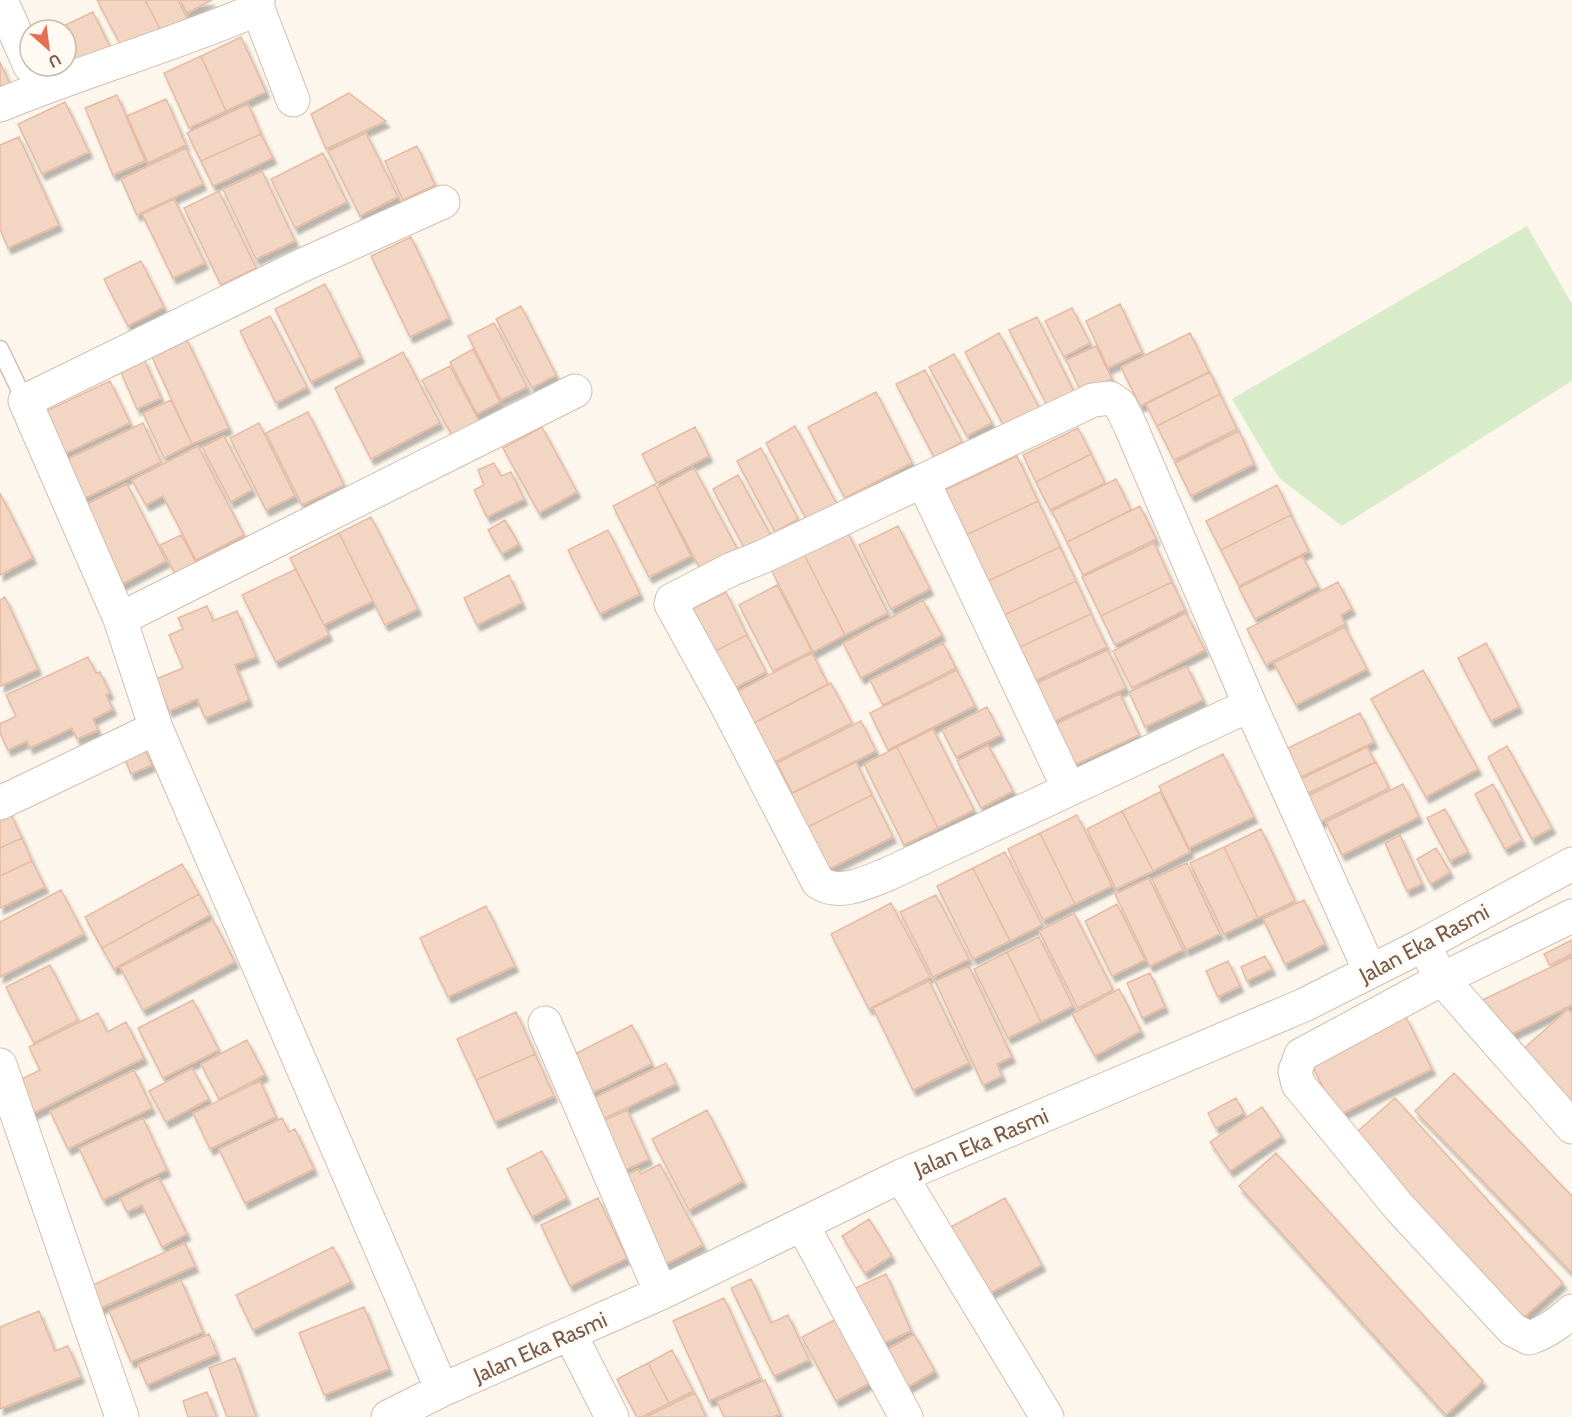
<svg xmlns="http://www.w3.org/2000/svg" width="1572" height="1417" font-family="Cabin,sans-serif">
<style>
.green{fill:#d8ecc9}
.building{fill:#f3d5c3;stroke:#e6bba3;stroke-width:1.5;filter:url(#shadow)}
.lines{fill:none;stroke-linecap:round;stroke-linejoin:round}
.service-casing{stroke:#d1beb0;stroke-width:19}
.minor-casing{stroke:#d1beb0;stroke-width:35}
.service{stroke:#fff;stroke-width:16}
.minor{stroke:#fff;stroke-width:33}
.labels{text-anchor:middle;stroke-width:5;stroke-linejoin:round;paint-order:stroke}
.street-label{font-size:22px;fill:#7a5c4d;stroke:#fffaf3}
</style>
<defs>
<filter id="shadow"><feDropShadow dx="3.5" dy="6" stdDeviation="1.5" flood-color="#0004"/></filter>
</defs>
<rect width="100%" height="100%" fill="#fdf6ec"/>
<!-- green -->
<path class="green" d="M1527 226 1572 304V381L1342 526 1279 478 1232 399Z"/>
<!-- building -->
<path class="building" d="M97 0H145L162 33 125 53Z
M145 0H178L188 20 162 33Z
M180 0H212L187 13Z
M93 12 113 53 66 66V30H55Z
M241 37 266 92 226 111 201 56Z
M201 56 226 111 189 128 164 73Z
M0 62 11 87 0 92Z
M349 93 386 121 326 149 311 114Z
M117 95 145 161 113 175 85 108Z
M166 99 186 145 148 163 127 116Z
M65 102 89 152 42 174 18 124Z
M248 104 261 134 201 161 187 133Z
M366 133 398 197 360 216 328 151Z
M261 134 273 158 213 186 201 161Z
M19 137 59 225 8 248 0 229V145Z
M417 146 435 185 403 200 385 161Z
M186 148 203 184 137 215 121 179Z
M323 153 347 202 295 228 271 179Z
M262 171 295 241 256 259 223 189Z
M219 191 256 268 221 285 184 208Z
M174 199 205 263 173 278 142 214Z
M411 237 449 318 410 337 371 256Z
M141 261 164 307 128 326 104 279Z
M325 284 361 357 311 382 275 309Z
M1120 304 1142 352 1108 368 1086 321Z
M521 306 556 375 532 388 496 319Z
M1072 308 1090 343 1064 357 1045 321Z
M270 316 307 387 276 403 240 331Z
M1037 317 1077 398 1050 411 1009 330Z
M494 323 527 387 501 400 468 336Z
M999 333 1041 411 1006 430 965 352Z
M1190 333 1209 372 1140 406 1121 367Z
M187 340 229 428 192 444 152 357Z
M1096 346 1112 379 1082 393 1066 360Z
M473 349 500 402 477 414 450 362Z
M403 352 440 423 371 459 335 388Z
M954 354 992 423 967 436 929 367Z
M144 359 161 398 137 409 120 370Z
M450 366 481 425 454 439 422 380Z
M925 370 962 442 934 457 896 384Z
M1210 372 1220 394 1157 426 1146 404Z
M110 381 130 423 62 455 42 413Z
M876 392 912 463 845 498 808 427Z
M1220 394 1237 429 1174 460 1157 426Z
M171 400 192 444 164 458 143 413Z
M308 412 344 485 302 505 266 433Z
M143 423 161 462 77 502 59 463Z
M259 423 295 496 266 510 230 438Z
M795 426 840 510 810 526 766 443Z
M542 427 577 492 539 513 503 448Z
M695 427 709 456 657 483 642 454Z
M1078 428 1091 454 1036 482 1023 455Z
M1239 431 1254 464 1191 496 1175 463Z
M224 436 252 490 231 502 202 447Z
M198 446 244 535 196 560 163 496 146 505 132 480Z
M761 448 798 519 775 532 737 461Z
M1091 454 1105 483 1050 510 1036 482Z
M1017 456 1038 501 966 535 945 490Z
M494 463 501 476 511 472 524 499 487 517 474 490 484 485 478 470Z
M694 468 740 554 703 574 657 488Z
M738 475 775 543 749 557 713 489Z
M1116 479 1131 510 1067 542 1052 511Z
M127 484 166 561 113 589 73 511Z
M655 484 691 556 649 577 613 506Z
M1277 485 1291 515 1221 550 1206 521Z
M0 493 33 558 0 575Z
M1038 501 1060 547 988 581 966 535Z
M1140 506 1156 539 1083 575 1067 542Z
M1291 515 1309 551 1239 586 1221 550Z
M371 517 418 609 385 625 339 533Z
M505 520 519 544 502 554 488 530Z
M898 526 930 589 891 609 859 545Z
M608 530 640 594 600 614 568 550Z
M847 531 888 613 845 635 803 552Z
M339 533 373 601 324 625 290 558Z
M181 535 198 566 177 577 160 545Z
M1154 543 1172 582 1101 616 1082 577Z
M1060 547 1076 581 1004 615 988 581Z
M803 552 845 635 813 652 771 569Z
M1302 556 1318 586 1255 619 1239 588Z
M296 569 329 635 276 662 242 595Z
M509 575 522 603 477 625 464 598Z
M1076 581 1091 614 1020 647 1004 615Z
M1172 582 1185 610 1115 645 1101 616Z
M1338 582 1352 609 1341 615 1345 624 1266 665 1247 629Z
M777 585 812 651 773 671 739 605Z
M726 592 747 635 706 656 684 613Z
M5 597 38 669 1 686 0 600Z
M923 600 942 635 861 678 843 643Z
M207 606 213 621 237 611 256 657 235 665 249 700 205 718 197 699 169 711 156 679 183 668 169 635 183 629 178 618Z
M1186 613 1205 650 1132 688 1113 651Z
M1091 614 1107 647 1035 681 1020 647Z
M1345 627 1367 669 1296 705 1274 663Z
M747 635 766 672 725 693 706 656Z
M943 643 956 668 883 705 870 680Z
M1486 643 1519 707 1491 721 1458 658Z
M1108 650 1126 688 1053 722 1035 684Z
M812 653 828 684 748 726 732 694Z
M88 657 96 673 100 672 110 693 106 695 113 709 93 719 98 730 77 739 72 728 30 748 27 741 8 750 0 733V724L16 716 6 695Z
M1187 666 1203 700 1145 727 1129 692Z
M957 670 975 706 888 750 870 713Z
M1423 670 1478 769 1426 797 1371 699Z
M831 683 852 723 763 768 743 729Z
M1120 694 1139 735 1074 765 1056 724Z
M987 707 1001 735 956 757 942 730Z
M1360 713 1374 742 1299 778 1286 749Z
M861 721 876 751 792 793 777 763Z
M933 729 974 810 938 828 897 747Z
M142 743 152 765 131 774 122 752Z
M988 745 1013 791 981 808 957 761Z
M1507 746 1552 828 1532 839 1488 757Z
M897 747 938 828 904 845 864 764Z
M1367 747 1375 762 1306 794 1299 780Z
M1223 754 1254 817 1189 848 1159 786Z
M856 762 872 795 798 832 781 799Z
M1376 762 1389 788 1320 822 1308 796Z
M1403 784 1419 817 1342 855 1326 822Z
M1493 784 1522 840 1505 849 1475 794Z
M1160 792 1190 852 1153 871 1122 811Z
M872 795 893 837 819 874 798 832Z
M8 809 22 838 0 848V813Z
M1445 809 1468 852 1450 861 1427 818Z
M1122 811 1153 871 1116 889 1087 829Z
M1077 815 1112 886 1075 904 1040 833Z
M1261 829 1295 901 1258 918 1224 847Z
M1040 833 1075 904 1043 920 1008 849Z
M1400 835 1422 884 1407 891 1385 843Z
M22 838 32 861 0 876V848Z
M1224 847 1258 918 1224 934 1190 863Z
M1436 848 1450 872 1431 884 1417 859Z
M1005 852 1042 925 1010 941 973 868Z
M32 861 45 887 0 908V876Z
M1187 863 1220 934 1186 950 1152 879Z
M182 864 199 894 102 948 85 917Z
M973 868 1010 941 973 959 937 886Z
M1149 878 1183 950 1150 966 1115 894Z
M61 890 84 934 0 977V922Z
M199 894 210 915 114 969 102 948Z
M936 895 969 959 933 977 900 912Z
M1304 900 1325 944 1285 964 1263 919Z
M891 903 930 977 869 1009 831 934Z
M1117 904 1145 960 1112 976 1085 921Z
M486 906 515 966 448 997 420 938Z
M1074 913 1113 990 1078 1008 1039 931Z
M213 920 235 962 143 1010 120 967Z
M1039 937 1073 1006 1041 1022 1007 952Z
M1572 940V954L1550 965 1544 954Z
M1007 952 1041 1022 1008 1038 974 969Z
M1265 956 1272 969 1247 981 1241 967Z
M1572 957V1005L1497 1041 1478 1002Z
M1228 961 1240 986 1218 997 1206 971Z
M50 965 78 1020 34 1043 6 987Z
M969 966 1012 1057 997 1064 1002 1076 983 1085 935 981Z
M1150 973 1165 1007 1142 1018 1127 983Z
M929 981 969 1063 913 1090 873 1008Z
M1119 989 1141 1031 1095 1056 1072 1014Z
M193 1000 219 1050 163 1078 138 1028Z
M1568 1009 1572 1013V1109L1520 1052Z
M516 1012 535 1054 476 1080 457 1039Z
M98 1013 107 1032 126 1022 144 1058 32 1114 16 1082 40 1070 29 1047Z
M1406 1017 1432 1069 1337 1116 1311 1063Z
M632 1025 652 1064 584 1097 565 1059Z
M247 1040 265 1075 219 1099 201 1064Z
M535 1054 554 1096 495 1122 476 1080Z
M666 1063 676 1084 595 1123 585 1102Z
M192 1068 209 1099 166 1122 149 1091Z
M134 1070 152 1108 68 1149 50 1111Z
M1454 1073 1572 1196V1273L1415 1111Z
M260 1081 276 1117 210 1149 193 1113Z
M1236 1098 1244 1113 1216 1128 1208 1113Z
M1395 1098 1563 1283 1515 1325 1348 1140Z
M1262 1107 1282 1136 1230 1171 1210 1142Z
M627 1110 649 1159 617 1174 595 1125Z
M707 1110 743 1181 689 1210 652 1139Z
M143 1118 167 1170 103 1200 79 1148Z
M282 1118 289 1132 295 1129 314 1169 245 1203 219 1149Z
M542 1151 567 1198 532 1217 507 1169Z
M1276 1153 1483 1381 1446 1415 1239 1186Z
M660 1164 703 1245 660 1267 615 1181 638 1169 641 1174Z
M159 1178 187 1234 162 1247 142 1205 127 1212 120 1198Z
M598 1198 627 1258 570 1286 541 1225Z
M1005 1198 1042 1265 979 1299 943 1231Z
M869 1219 892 1256 865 1273 842 1236Z
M185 1243 195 1266 94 1311 84 1289Z
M333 1247 351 1282 253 1330 236 1295Z
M886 1274 911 1331 875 1347 849 1291Z
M751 1279 771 1323 788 1315 809 1360 774 1376 731 1288Z
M181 1280 203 1332 131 1362 109 1311Z
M724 1298 760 1378 709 1401 673 1321Z
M364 1307 389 1369 324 1395 299 1333Z
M39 1311 55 1351 68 1346 81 1377 0 1409V1327Z
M838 1318 872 1382 836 1401 802 1337Z
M209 1334 217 1354 147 1385 138 1364Z
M914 1334 935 1371 903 1390 881 1353Z
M672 1350 693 1391 669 1403 648 1363Z
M235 1358 256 1417H227L209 1368Z
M648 1363 669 1403 642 1417H637L617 1379Z
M765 1380 780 1414 773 1417H724L717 1401Z
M207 1392 216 1417H188L183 1401Z
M695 1393 706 1417H646Z"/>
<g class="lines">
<!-- service casing -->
<g class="service-casing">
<path id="service" d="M0 349 25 401"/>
</g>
<!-- minor casing -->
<g class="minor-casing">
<path id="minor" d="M1 0 30 66
M258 0V9L293 100
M0 105C85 70 174 45 258 9
M923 481 1069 789
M120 619 575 391
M1250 705 888 874C868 882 838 897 818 882L724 700 671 604 672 600 732 569 762 557 1093 400 1110 398 1120 405 1130 425 1250 705 1370 971
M0 803 156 728
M1572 916 1442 979 1301 1055 1295 1071 1298 1084 1399 1207 1513 1330 1529 1338C1547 1332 1559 1323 1572 1311
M1432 961 1442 979 1572 1127
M545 1023 661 1293
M0 1065 122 1417
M901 1176 1047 1417
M802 1224 906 1417
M570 1334 612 1417
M442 1390 156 728 120 619 25 401 307 263 443 202
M388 1417 442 1390 661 1293 901 1176 1304 1005 1423 945 1572 864"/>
</g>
<!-- service -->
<use href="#service" class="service"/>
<!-- minor -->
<use href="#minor" class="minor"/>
</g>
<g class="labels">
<!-- street labels -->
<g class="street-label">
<text transform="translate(1424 943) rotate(-28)" y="8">Jalan Eka Rasmi</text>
<text transform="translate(981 1142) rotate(-23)" y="8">Jalan Eka Rasmi</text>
<text transform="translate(540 1347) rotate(-24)" y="8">Jalan Eka Rasmi</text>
</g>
</g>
<!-- north arrow -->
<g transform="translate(48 48) rotate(152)"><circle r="28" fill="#fffaf3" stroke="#cabbb1" stroke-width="1.5"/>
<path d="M0-4.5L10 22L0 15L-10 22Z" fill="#e76f51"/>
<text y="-9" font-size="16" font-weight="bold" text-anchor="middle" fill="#7a5c4d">U</text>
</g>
</svg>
